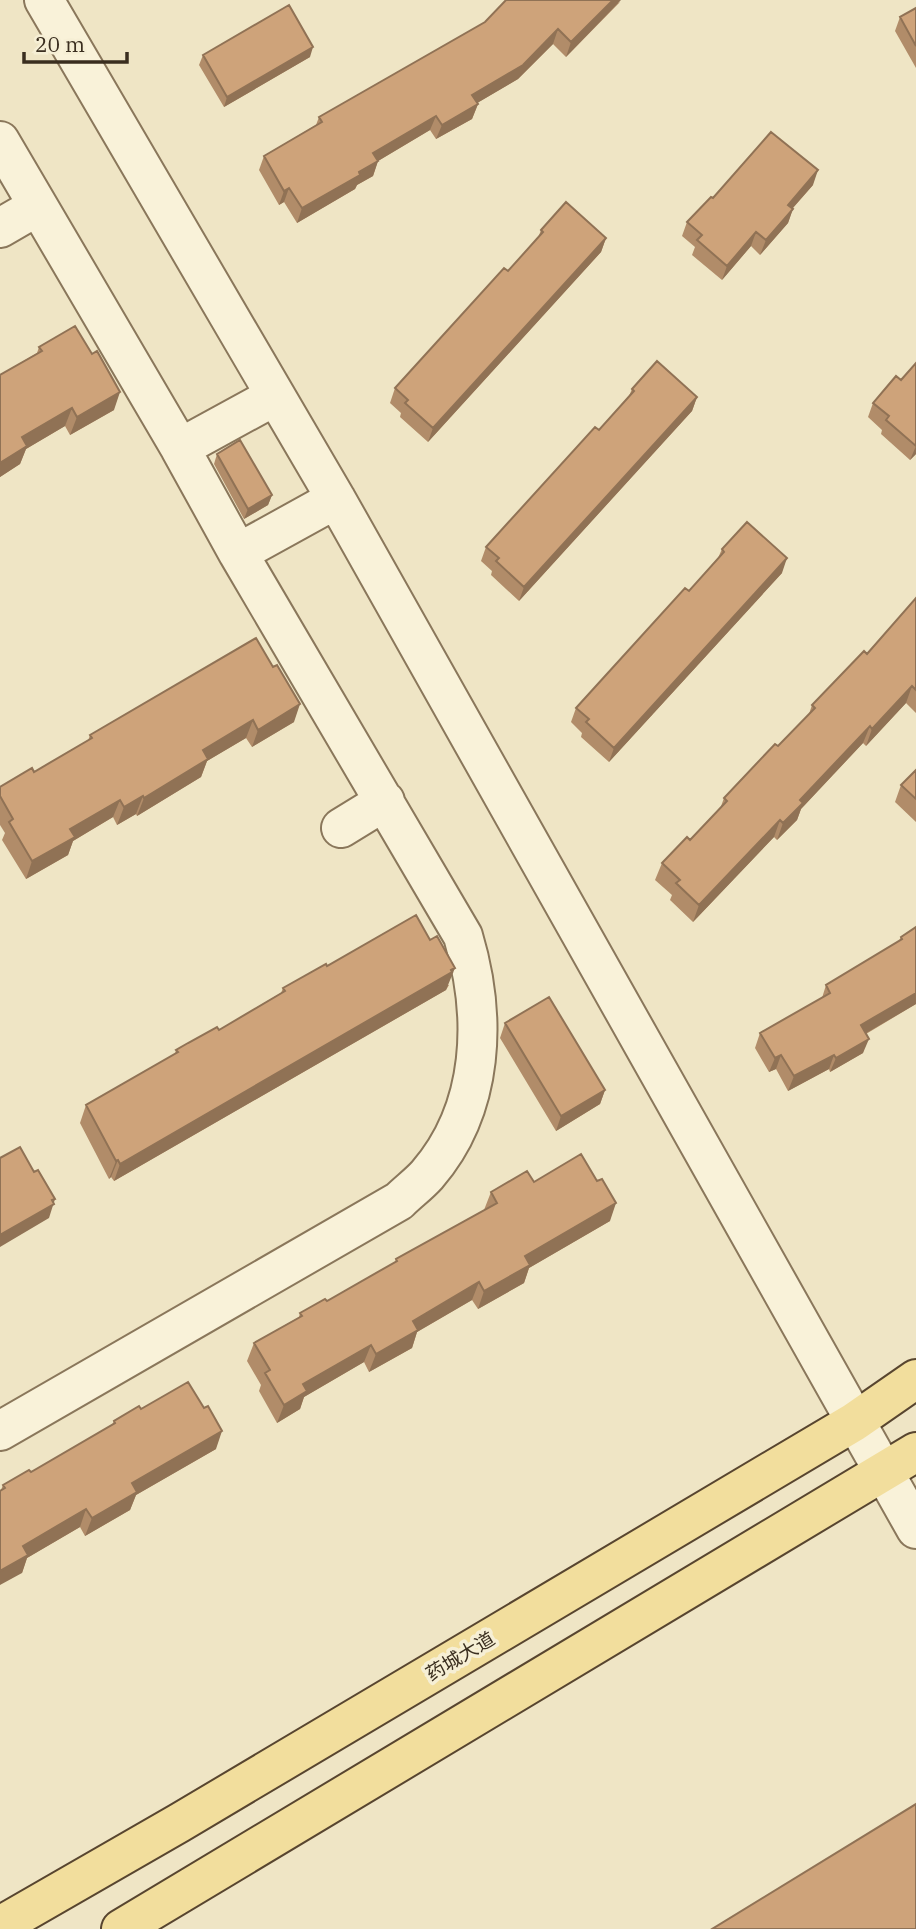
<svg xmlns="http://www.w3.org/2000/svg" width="916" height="1929" font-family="'IBM Plex Serif','Noto Sans SC',serif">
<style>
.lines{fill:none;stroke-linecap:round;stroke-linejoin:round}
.minor-casing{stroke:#8a775b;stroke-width:42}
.major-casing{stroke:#58452f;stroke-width:42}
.minor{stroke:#f9f2d9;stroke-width:38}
.major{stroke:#f2de9d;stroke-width:38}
.wall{fill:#b18c69}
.shaded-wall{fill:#907255}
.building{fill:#cea37a;stroke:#907255;stroke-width:2}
.labels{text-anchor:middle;stroke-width:7;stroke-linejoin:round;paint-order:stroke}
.street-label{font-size:19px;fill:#3a2e1f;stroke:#f6efd5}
</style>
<rect width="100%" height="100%" fill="#efe5c5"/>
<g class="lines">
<!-- minor casing -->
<g class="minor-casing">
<path id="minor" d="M44 0 336 499 916 1529
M0 141 180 448
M0 228 38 206
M275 396 180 448 238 553 336 499
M341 828 385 801
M0 1431 399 1201C408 1192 419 1184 427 1175 485 1108 487 1016 463 936L238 553"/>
</g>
<!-- major casing -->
<g class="major-casing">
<path id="major" d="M0 1926 179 1823 854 1422 916 1379
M121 1929 916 1452"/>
</g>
<!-- minor -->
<use href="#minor" class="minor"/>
<!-- major -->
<use href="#major" class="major"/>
</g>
<!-- wall -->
<path class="wall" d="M620 2 566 57 553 44 518 79 477 103 478 104 472 119 436 139 430 130 378 161 373 176 357 185 355 189 297 223 284 202 279 205 259 170 264 156 316 125 319 117Z
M916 8V68L895 31 900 17Z
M203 55 310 57 224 107 199 65Z
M813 185 793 208 788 223 760 255 751 246 722 280 692 255 695 247 682 236 687 222 713 198Z
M541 230 606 238 601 252 428 442 400 417 401 413 390 403 395 388 508 271 538 238Z
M39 347 114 410 70 435 65 426 26 449 20 464 0 477V375L37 353Z
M916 363V454L910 460 881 434 882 430 868 417 873 403 901 380Z
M632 389 697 397 692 411 519 601 491 575 492 571 481 561 486 547 599 430 629 396Z
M217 454 272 495 268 505 244 519 214 464Z
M722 549 782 573 609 762 581 737 582 733 571 722 576 708 689 591 718 558Z
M916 598V713L906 703 866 746 863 743 801 809 797 820 777 840 774 837 693 922 670 900 672 895 655 880 662 863 690 840 720 809 724 798 778 746 809 714 812 705 867 654Z
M256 638 294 722 252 747 246 738 207 761 201 777 137 816 136 814 117 825 113 817 73 841 68 855 26 879 2 840 5 833 0 825V787L34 772 88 741 90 735Z
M916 770V822L895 802 901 785Z
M916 927V1004L866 1034 863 1053 830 1072 829 1069 788 1091 776 1069 769 1072 755 1048 760 1033 822 998 826 985 899 941 901 937Z
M327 966 449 985 446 990 114 1181 111 1177 109 1179 80 1123 86 1105 175 1054 176 1050 219 1030 281 993 283 988Z
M505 1023 605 1090 600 1104 556 1131 500 1038Z
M534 1182 610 1221 529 1268 524 1283 478 1309 472 1300 417 1332 412 1348 369 1372 364 1362 304 1397 300 1409 277 1423 259 1391 261 1385 247 1361 254 1343 299 1317 300 1313 327 1301 395 1262 396 1259 484 1210 491 1192Z
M141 1409 216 1449 136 1495 130 1510 85 1536 80 1527 27 1558 22 1573 1 1490 3 1485 31 1472 112 1425 114 1421Z"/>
<!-- shaded-wall -->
<path class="shaded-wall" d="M613 0H621L566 57 571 42Z
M558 29 553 44 518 79 467 109 472 95Z
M313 47 310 57 224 107 227 97Z
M478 104 472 119 436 139 442 125Z
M436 116 430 130 368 167 373 153Z
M378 161 373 176 357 185 355 189 297 223 302 208Z
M818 170 813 185 783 219 788 205Z
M289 188 284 202 279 205 284 191Z
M793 209 788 223 760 255 766 240Z
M756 232 751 246 722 280 727 266Z
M606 238 601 252 428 442 433 428Z
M120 392 114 410 70 435 77 417Z
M697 397 692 411 519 601 524 587Z
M72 408 65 426 26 449 20 464 0 477V463L22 437Z
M916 446V454L910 460Z
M272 495 268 505 244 519 248 509Z
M787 558 782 573 609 762 614 748Z
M912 686 906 703 866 746 872 729Z
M300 704 294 722 252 747 258 730Z
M253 720 246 738 207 761 201 777 137 816 144 798 203 750Z
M870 726 863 743 801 809 797 820 777 840 783 823 800 800Z
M143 796 136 814 117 825 124 807Z
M120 800 113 817 73 841 68 855 26 879 32 861 70 829Z
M780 820 774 837 693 922 699 905Z
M455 968 446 990 114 1181 120 1164Z
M916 993V1004L856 1039 861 1025Z
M869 1039 863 1053 830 1072 836 1058Z
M781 1055 776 1069 769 1072 775 1058Z
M834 1055 829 1069 788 1091 794 1076Z
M605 1090 600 1104 556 1131 561 1116Z
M118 1160 111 1177 109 1179 116 1161Z
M55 1199 49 1218 0 1247V1235Z
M616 1203 610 1221 529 1268 524 1283 478 1309 484 1291 525 1256Z
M479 1282 472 1300 417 1332 412 1348 369 1372 376 1354 413 1321Z
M371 1345 364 1362 304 1397 300 1409 277 1423 284 1405 303 1384Z
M222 1431 216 1449 136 1495 130 1510 85 1536 92 1518 132 1483Z
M86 1509 80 1527 27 1558 22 1573 0 1585V1571L23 1546Z"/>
<!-- building -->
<path class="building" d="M506 0H613L571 42 558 29 523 65 472 95 478 104 442 125 436 116 373 153 378 161 359 172 360 175 302 208 289 188 284 191 264 156 322 122 319 117 485 22Z
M289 5 313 47 227 97 203 55Z
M916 8V46L900 17Z
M771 132 818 170 788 205 793 209 766 240 756 232 727 266 697 240 702 235 687 222 711 197 713 198Z
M566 202 606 238 433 428 405 403 408 400 395 388 504 268 508 271 543 232 541 230Z
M75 326 92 354 97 351 120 392 77 417 72 408 22 437 27 446 0 463V375L42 351 39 347Z
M657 361 697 397 524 587 496 561 499 558 486 547 595 427 599 430 634 391 632 389Z
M916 363V446L886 420 889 416 873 403 896 376 901 380Z
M240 440 272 495 248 509 217 454Z
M747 522 787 558 614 748 586 722 589 719 576 708 685 588 689 591 724 552 722 549Z
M916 598V690L912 686 872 729 870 726 800 800 803 803 783 823 780 820 699 905 676 883 680 880 662 863 687 837 690 840 727 801 724 798 775 744 778 746 815 708 812 705 864 651 867 654Z
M256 638 273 667 277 665 300 704 258 730 253 720 203 750 208 759 144 798 143 796 124 807 120 800 70 829 75 837 32 861 9 822 13 819 0 796V787L32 768 34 772 92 738 90 735Z
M916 770V799L901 785Z
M416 915 430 940 437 936 455 968 451 970 452 972 120 1164 118 1160 116 1161 86 1105 178 1052 176 1050 188 1043 217 1027 219 1030 285 991 283 988 326 964 327 966Z
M916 927V993L861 1025 869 1039 836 1058 834 1055 794 1076 781 1055 775 1058 760 1033 830 993 826 985 902 939 901 937Z
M549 997 605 1090 561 1116 505 1023Z
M20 1147 34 1172 38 1170 55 1199 52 1200 54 1204 0 1235V1158Z
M581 1154 597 1181 602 1179 616 1203 525 1256 530 1265 484 1291 479 1282 413 1321 418 1330 376 1354 371 1345 303 1384 307 1391 284 1405 265 1373 270 1370 254 1343 302 1316 300 1313 325 1299 327 1301 397 1261 396 1259 497 1203 491 1192 527 1171 534 1182Z
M188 1382 204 1408 208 1406 222 1431 132 1483 137 1492 92 1518 86 1509 23 1546 28 1555 0 1571V1491L5 1488 3 1485 29 1470 31 1472 115 1423 114 1421 139 1406 141 1409Z
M916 1804V1929H712Z"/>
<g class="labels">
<!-- street labels -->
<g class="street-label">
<text transform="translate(460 1656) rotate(-31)" y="7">药城大道</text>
</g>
</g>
<!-- scale -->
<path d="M24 52v10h103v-10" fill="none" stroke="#3a2e1f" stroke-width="3.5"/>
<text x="35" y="52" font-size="21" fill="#3a2e1f" stroke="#f6efd5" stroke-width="5" paint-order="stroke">20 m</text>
</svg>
